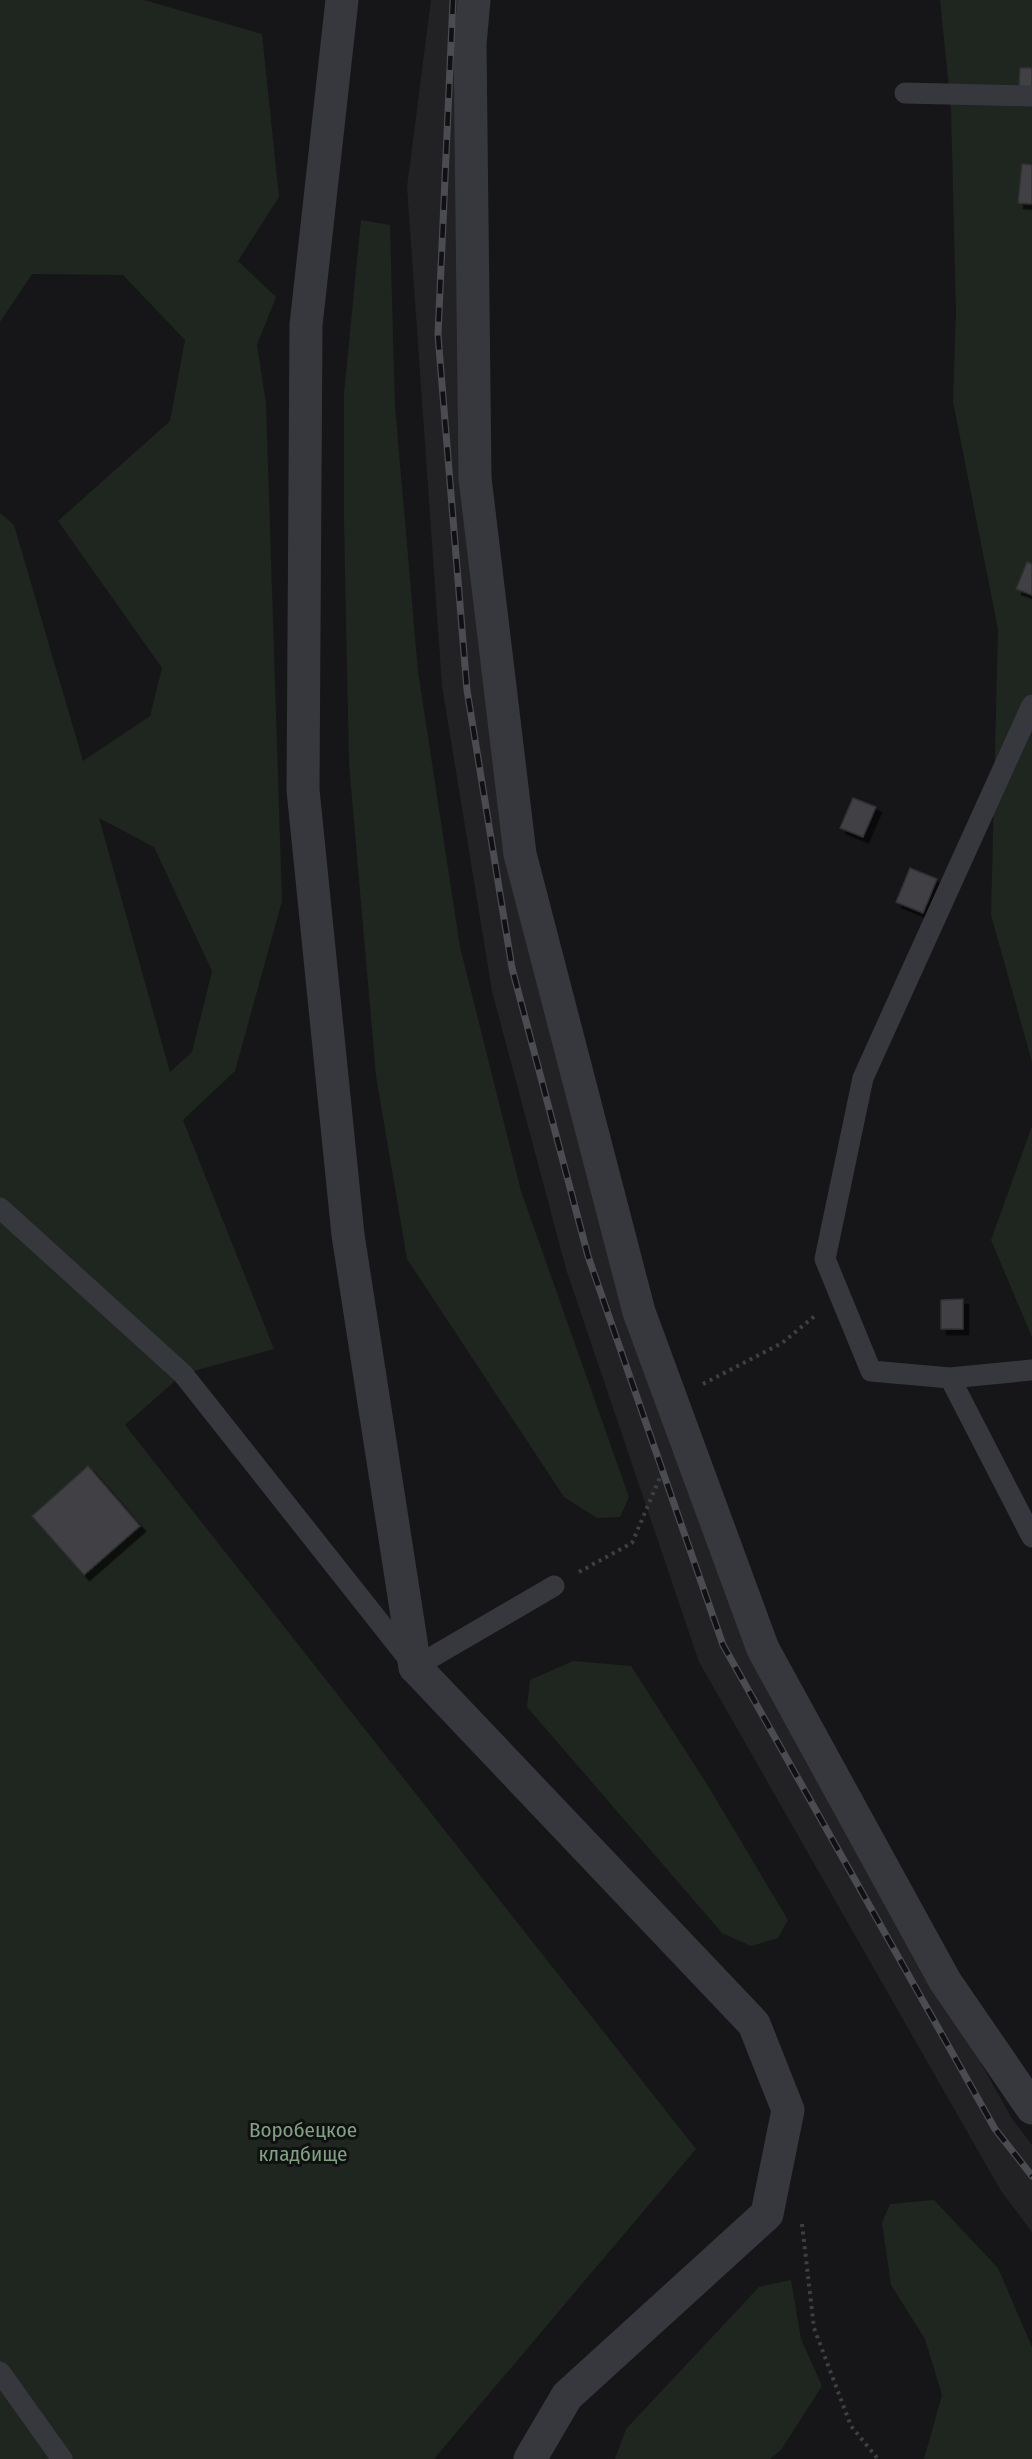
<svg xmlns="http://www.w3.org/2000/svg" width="1032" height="2459" font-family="'Fira Sans Condensed',sans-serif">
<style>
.built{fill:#222225}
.green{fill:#1e261f;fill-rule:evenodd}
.building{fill:#404145;stroke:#303034;stroke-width:1.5;filter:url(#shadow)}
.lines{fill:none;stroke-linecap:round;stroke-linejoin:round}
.path{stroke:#3d3f44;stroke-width:4;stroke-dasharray:3 4.5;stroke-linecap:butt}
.service{stroke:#37383d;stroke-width:21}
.minor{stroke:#37383d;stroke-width:33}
.tertiary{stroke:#37383d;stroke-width:33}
.rail-casing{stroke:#4a4c52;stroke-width:7}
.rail{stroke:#111113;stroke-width:4.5;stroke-dasharray:14;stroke-linecap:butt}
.labels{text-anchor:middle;stroke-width:6;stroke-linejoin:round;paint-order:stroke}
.park-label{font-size:21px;fill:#7fa381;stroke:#111113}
</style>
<defs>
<filter id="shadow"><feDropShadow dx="5.5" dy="5.5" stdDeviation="0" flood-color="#0009"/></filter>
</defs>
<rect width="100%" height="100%" fill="#161618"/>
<!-- built -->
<path class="built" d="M431 0H470L460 168 513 882 742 1637 1011 2117 1032 2145V2232L1001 2191 699 1662 566 1269 492 991 442 686 407 187Z"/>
<!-- green -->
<path class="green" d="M0 0H144L262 34 279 197 238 261 276 297 257 345 266 403 282 901 235 1071 183 1120 274 1349 183 1374 125 1425 696 2149 434 2459H0V513L14 525 83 761 150 716 162 668 58 521 170 421 185 340 123 275 32 274 0 322ZM99 818 154 847 212 971 192 1052 170 1072Z
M940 0H1032V1062L991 915 998 629 953 402 956 311 951 109Z
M361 220 390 225 395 406 418 671 460 947 521 1191 629 1497 620 1517 597 1518 564 1497 407 1259 376 1076 349 764 344 521V393Z
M1032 1126V1337L991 1240Z
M573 1661 631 1666 705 1781 788 1920 778 1938 751 1946 722 1933 527 1707 530 1680Z
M934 2200 998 2268 1032 2347V2459H924L942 2395 925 2339 891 2285 882 2223 890 2204Z
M791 2280 801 2339 822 2386 781 2450 770 2459H615L626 2429 759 2287Z"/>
<!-- building -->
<path class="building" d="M1020 68H1032V88H1019Z
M1022 164 1032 165V204L1018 203Z
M1027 562 1032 564V595L1016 589Z
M853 798 876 807 863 837 840 828Z
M910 868 937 879 923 913 896 902Z
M963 1299V1329H941V1300Z
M88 1466 140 1526 84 1575 32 1516Z"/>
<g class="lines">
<!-- path -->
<path class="path" d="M703 1384 782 1343 816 1315
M579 1572 632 1543 661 1475
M802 2224 814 2328 851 2426 878 2459"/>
<!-- service -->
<path class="service" d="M905 93 1032 96
M1032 705 863 1078 825 1259 871 1371 950 1378 1032 1370
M0 1208 183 1374 415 1667 554 1586
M950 1378 1032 1537
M0 2372 62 2459"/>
<!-- minor -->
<path class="minor" d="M342 0 306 325 303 790 348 1235 415 1667
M474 0 470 44 475 478 520 854 639 1312 763 1649 945 1981 1032 2108"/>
<!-- tertiary -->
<path class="tertiary" d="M415 1667 754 2024 788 2110 767 2214 567 2396 530 2459"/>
<!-- rail casing -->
<g class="rail-casing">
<path id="rail" d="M453 0 438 335 467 690 512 968 588 1256 723 1645 995 2129 1032 2176"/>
</g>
<!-- rail -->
<use href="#rail" class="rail"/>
</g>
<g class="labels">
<!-- park labels -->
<g class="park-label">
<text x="303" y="2137">Воробецкое<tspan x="303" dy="24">кладбище</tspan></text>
</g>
</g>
</svg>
